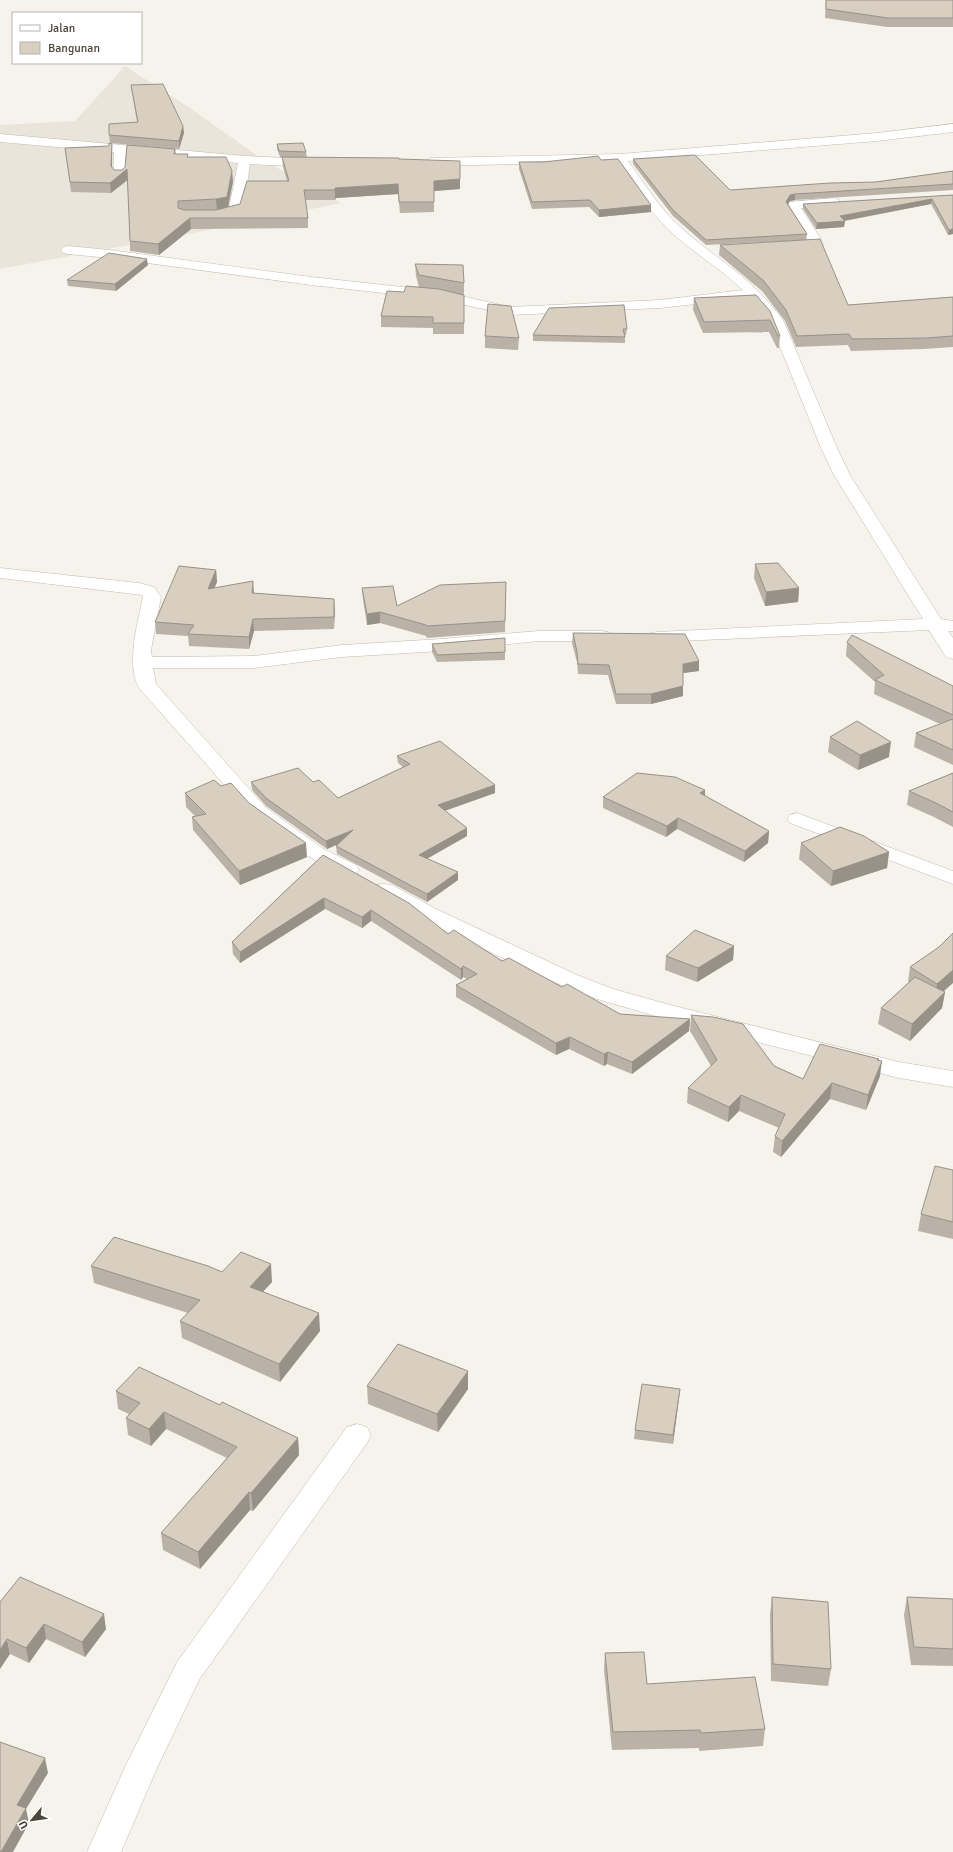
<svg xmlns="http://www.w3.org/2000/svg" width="953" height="1852" font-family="Signika,sans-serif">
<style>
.residential{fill:#eae5da}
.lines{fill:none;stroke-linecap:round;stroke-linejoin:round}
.street-casing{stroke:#c2bbae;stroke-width:1}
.street{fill:#fff;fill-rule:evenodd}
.wall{fill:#bab2a6}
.shaded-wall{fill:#979187}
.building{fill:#d8cfc1;stroke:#979187}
</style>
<rect width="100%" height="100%" fill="#f6f3ec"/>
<!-- residential -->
<path class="residential" d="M125 66 190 108 265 161 341 203 209 230 0 269V125L75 121Z"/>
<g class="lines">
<!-- street casing -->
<g class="street-casing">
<path id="street" d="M953 124V132L877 141 628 161C644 183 659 207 679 226 717 260 754 278 784 322L837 448 850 475 941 619 953 621V631H948L953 638V659L946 657 929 630 657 642 651 641 648 637 651 633 657 632 923 619 834 475 821 448 770 322 751 298 660 308 510 315 439 299 311 285 110 258 68 254 63 253 61 250 63 247 68 246 110 250 311 277 439 291 510 307 660 300 743 290C720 268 692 252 669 230 648 210 633 185 617 162L430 166 424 162 430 158 620 154 877 133Z
M0 134 245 156 311 159 317 163 311 167 250 164 246 192 240 213C231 218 217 219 207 217L206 214 207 211 229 208 238 163 126 153 125 176 123 179H115L113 176 114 152 0 142Z
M834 198 838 199 840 202 838 205 801 208 824 244C818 252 797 252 787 250L785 247 787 244 809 242 787 205 789 202Z
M0 568 139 583 154 587 161 597 151 650 152 657 254 656 342 645 441 639 539 631H602L608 632 611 636 608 640 602 641H539L441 651 342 657 254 668H153L156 684 265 807 322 848 356 865 359 870 356 875 348 876 340 875 308 856 251 815 140 689C125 667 138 621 143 597L142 595 0 578Z
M797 813 953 871V884L790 823 787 819 790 815Z
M384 884 392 885 436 909 577 975 613 989 674 1006 899 1062 953 1071V1087L899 1078 659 1017 597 999 561 985 420 919 376 895 373 890 376 885Z
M357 1424 367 1427 371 1435 367 1443 199 1680 157 1768 121 1852H87L126 1765 177 1662 347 1427Z"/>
</g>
<!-- street -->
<use href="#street" class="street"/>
</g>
<!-- wall -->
<path class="wall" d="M826 0H953V27H887L825 18Z
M131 85 183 126 184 133 179 149 110 143 109 135 137 122 132 92Z
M112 144V168L114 170H122L175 149 176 154 188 157 233 181 228 207 217 210H197H216L240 204 287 181 283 167 282 157 399 159 460 189 434 191V212L400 213 398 194 336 198 335 200H305L308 218V228L191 229 159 255 130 251V241L128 180 111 193 71 192 65 148 109 146Z
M277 144 306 152 307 158 280 157 277 149Z
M633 159 730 190 876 182 953 171V190L795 200 790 201 788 204 807 234 806 240 706 245 673 216 633 164Z
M601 160 651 205V212L599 217 589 207 532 209 519 169V162Z
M953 195V234L948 235 931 204 845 221 844 227 816 229 803 209V204Z
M720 245 848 305 953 297V347L924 349 851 351 848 345 796 347 785 321 762 291 719 255Z
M415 264 464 283V334H433V328L381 327V316L404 292 419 287 416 276Z
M148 265 116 291 68 286 67 280Z
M756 295 780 336 779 348H777L769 332 703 333 693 310 694 298Z
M627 329 626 335H625V343L533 341V335Z
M485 336 519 338 518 350 485 348Z
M755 564 799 588 798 602 765 606 754 578Z
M216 570 217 582 214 588 254 593 334 599V629L254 631 249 649 189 646 188 636 156 634 155 622Z
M506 582 505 632 427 638 426 636 380 623 367 625 363 600 362 588 397 606Z
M573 633 699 671 683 673V696L651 704H616L608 675 578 674 577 662 572 643Z
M505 638V660L437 662 432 652V644Z
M847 642 953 686V765L914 747 916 733 940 724 874 694 875 682 846 656Z
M830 737 889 757 858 770 828 752Z
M397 756 495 785V793L445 811 467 828V836L427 859 458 872V880L427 902 337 854 336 846 338 844 327 849 266 806 252 790 251 782H313L338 798 403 767 398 763Z
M953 773V827L934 817 907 805 909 791Z
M221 786 249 803 307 857 240 885 193 830 192 817 195 816 186 807 185 793Z
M705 790V796L769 831 768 843 744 862 677 829 666 837 603 808V797Z
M801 843 889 852 887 868 831 886 799 859Z
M323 855 448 934 502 961 562 987 620 1014 690 1019 689 1031 632 1074 607 1064 604 1066 569 1049 556 1055 456 997V985L467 979 463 977 461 980 371 921 362 928 325 909 240 963 233 954 232 942Z
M734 946 733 960 697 982 665 970 666 956Z
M939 947 944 991 945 992 942 1008 910 1041 878 1024 881 1008 909 982H908L910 967Z
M691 1015 774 1066 803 1079 879 1060 880 1076 866 1110 830 1099 781 1157 773 1152 775 1136 779 1128 739 1111 728 1122 687 1103 688 1088 711 1066 690 1031Z
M953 1170V1239L918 1231 921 1214Z
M91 1266 222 1272 272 1282 263 1291 320 1331 280 1382 182 1338 180 1321 188 1313 94 1283Z
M367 1386 468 1389 438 1432 368 1404Z
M680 1389 679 1398 673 1444 634 1439 635 1430Z
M116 1391 220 1405 298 1438 299 1455 253 1511 250 1510 200 1569 163 1550 161 1533 227 1458 166 1429 151 1446 128 1435 126 1418 129 1414 118 1409Z
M772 1597 831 1669 828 1686 771 1681 770 1615Z
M907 1597 953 1599V1666L911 1665 904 1615Z
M0 1602 106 1629 85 1657 46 1639 29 1663 10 1654Z
M605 1653 647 1684 765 1729 763 1746 699 1751V1748L612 1750 604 1670Z"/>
<!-- shaded-wall -->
<path class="shaded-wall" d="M183 126 184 133 179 149V141Z
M112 144V176L111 166Z
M127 169 128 179 111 193 110 183Z
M232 171 233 181 228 207 217 210 216 199Z
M460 179V189L434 191V212V181Z
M398 184V194L336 198 335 200V188Z
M795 194V200L790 201 786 208V202L790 195Z
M932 199 931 204 842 221H845L844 227 816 229 817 223 840 216Z
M651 205V212L599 217V210Z
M190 218 191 229 159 255 158 244Z
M953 229V234L948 235 949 230Z
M147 259 148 265 116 291 115 284Z
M216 570 217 582 209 601 208 589Z
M253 581 254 593H252Z
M799 588 798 602 765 606 766 592Z
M334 599 335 611 334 629Z
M380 612V623L367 625V614Z
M253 619 254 631 249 649V637Z
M699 661V671L683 673V664Z
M683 686V696L651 704V694Z
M891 742 889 757 858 770 860 755Z
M495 785V793L438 813V805Z
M705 790V801L700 793Z
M678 818 677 829 666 837 667 826Z
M467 828V836L419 863V855Z
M353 830V838L327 849 326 841Z
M769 831 768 843 744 862 745 851Z
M306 843 307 857 240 885 239 871Z
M889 852 887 868 831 886 833 871Z
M458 872V880L427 902V894Z
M324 898 325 909 240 963V952Z
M371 910V921L362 928V917Z
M734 946 733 960 697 982 698 968Z
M463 966V977L461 980V969Z
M953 970V983L935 999 937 984Z
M945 992 942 1008 910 1041 912 1024Z
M690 1019 689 1031 632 1074V1062Z
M570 1037 569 1049 556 1055V1043Z
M608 1052 607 1064 604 1066V1054Z
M882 1061 880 1076 866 1110 868 1095Z
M832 1083 830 1099 781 1157 782 1141Z
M741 1095 739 1111 728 1122 729 1107Z
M271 1264 272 1282 252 1304 250 1287Z
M319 1313 320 1331 280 1382 279 1364Z
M468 1371V1389L438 1432 437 1414Z
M680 1389 679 1398 673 1444V1435Z
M164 1412 166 1429 151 1446 149 1429Z
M298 1438 299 1455 253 1511 251 1493Z
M249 1492 250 1510 200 1569 198 1552Z
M104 1614 106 1629 85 1657 82 1642Z
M44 1624 46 1639 29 1663 26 1648Z
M7 1639 10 1654 0 1669V1650Z
M45 1758 48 1773 26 1809 29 1823 13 1852H1L17 1805Z"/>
<!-- building -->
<path class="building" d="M826 0H953V18H888L826 9Z
M163 84 183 126 179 141 109 135V124L138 122 131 85Z
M109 143 112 144 111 166 114 170H122L125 167 127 145 175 149 174 154H188L187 157H226L232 171 227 197 216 199 178 201V208L184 210H216L240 204 247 181H289L282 157 399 158V159L460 161V179L434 181V202H399L398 184 335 188V190H304L308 218H190L158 244 130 241 127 169 110 183 70 182 65 148 109 146Z
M303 143 306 152 279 151 277 144Z
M695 155 730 190 830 183 876 182 953 171V184L795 194 790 195 786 202 807 234 706 240 673 210 633 159Z
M598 156 601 160 618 159 651 205 599 210 590 200 532 202 519 162H543L590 157Z
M953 195V229L949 230 932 199 840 216 845 221 817 223 803 204Z
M820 239 848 305 953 297V336L926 338 852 339 849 334 797 336 786 310 763 280 720 245Z
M109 253 147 259 115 284 67 280Z
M415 264 463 265 464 283 419 275Z
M406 286 439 289 464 295V323H433V317L381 316 387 291 404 292Z
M756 295 770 311 780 336H778L770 320 704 322 694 298Z
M488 304 511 306 519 338 485 336Z
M624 305 627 329H623L625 337 533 335 549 308Z
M778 563 799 588 766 592 755 564Z
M179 566 216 570 208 589 253 581 252 593 334 599V617L253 619 249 637 188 634 194 625 155 622Z
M506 582 505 621 427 626 426 625 380 612 367 614 362 588 393 586 397 606 440 585Z
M573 633 685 634 699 661 683 664V686L651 694H616L609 665 578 664 577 652Z
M852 635 953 686V715L875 680 884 675 847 642Z
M505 638V652L437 655 432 644Z
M953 719V750L916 733Z
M857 721 891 742 860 755 830 737Z
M440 741 495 785 438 805 467 828 419 855 458 872 427 894 336 846 353 830 326 841 266 798 251 782 298 768 313 782 319 780 338 798 410 764 397 756Z
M637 773 675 777 705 790 700 793 769 831 745 851 678 818 667 826 603 797Z
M953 773V812L936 803 909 791Z
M214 780 221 786 231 783 249 803 306 843 239 871 192 817 206 814 185 793Z
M840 827 864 836 889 852 833 871 801 843Z
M323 855 409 903 448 934 454 930 502 961 509 958 562 987 567 984 620 1014 690 1019 632 1062 608 1052 604 1054 570 1037 556 1043 456 985 477 974 463 966 461 969 371 910 362 917 324 898 240 952 232 942Z
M695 930 734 946 698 968 666 956Z
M953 933V970L937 984 910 967 939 947Z
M915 977 945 992 912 1024 881 1008Z
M691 1015 713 1017 743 1024 774 1066 803 1079 820 1044 875 1058 879 1059 877 1060 882 1061 868 1095 832 1083 782 1141 775 1136 785 1114 741 1095 729 1107 688 1088 717 1060Z
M935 1166 953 1170V1222L921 1214Z
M114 1237 208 1266 222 1272 241 1252 271 1264 250 1287 319 1313 279 1364 180 1321 200 1300 91 1266Z
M398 1344 468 1371 437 1414 367 1386Z
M139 1367 220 1405 222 1402 298 1438 251 1493 249 1492 198 1552 161 1533 237 1447 164 1412 149 1429 126 1418 140 1403 116 1391Z
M642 1384 680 1389 673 1435 635 1430Z
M20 1577 104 1614 82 1642 44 1624 26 1648 7 1639 0 1650V1602Z
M772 1597 828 1602 831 1669 773 1664Z
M907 1597 953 1599V1649L914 1647Z
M644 1652 647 1684 755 1677 765 1729 701 1733 700 1730 613 1732 605 1653Z
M0 1742 45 1758 17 1805 26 1808 1 1852H0Z"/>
<!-- legend -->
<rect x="12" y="12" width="130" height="52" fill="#ffffff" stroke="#b7b4b0"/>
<rect x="20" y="25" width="20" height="6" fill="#ffffff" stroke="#b7b4b0"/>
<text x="48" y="32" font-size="12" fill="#4b4439">Jalan</text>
<rect x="20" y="42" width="20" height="12" fill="#d8cfc1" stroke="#b7b4b0"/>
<text x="48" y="52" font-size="12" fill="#4b4439">Bangunan</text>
<!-- north arrow -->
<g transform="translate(32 1820) rotate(241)" stroke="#ffffff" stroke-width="3" paint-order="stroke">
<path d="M0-3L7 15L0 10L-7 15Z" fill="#4b4439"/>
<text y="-6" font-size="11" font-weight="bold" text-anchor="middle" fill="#4b4439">U</text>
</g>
</svg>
